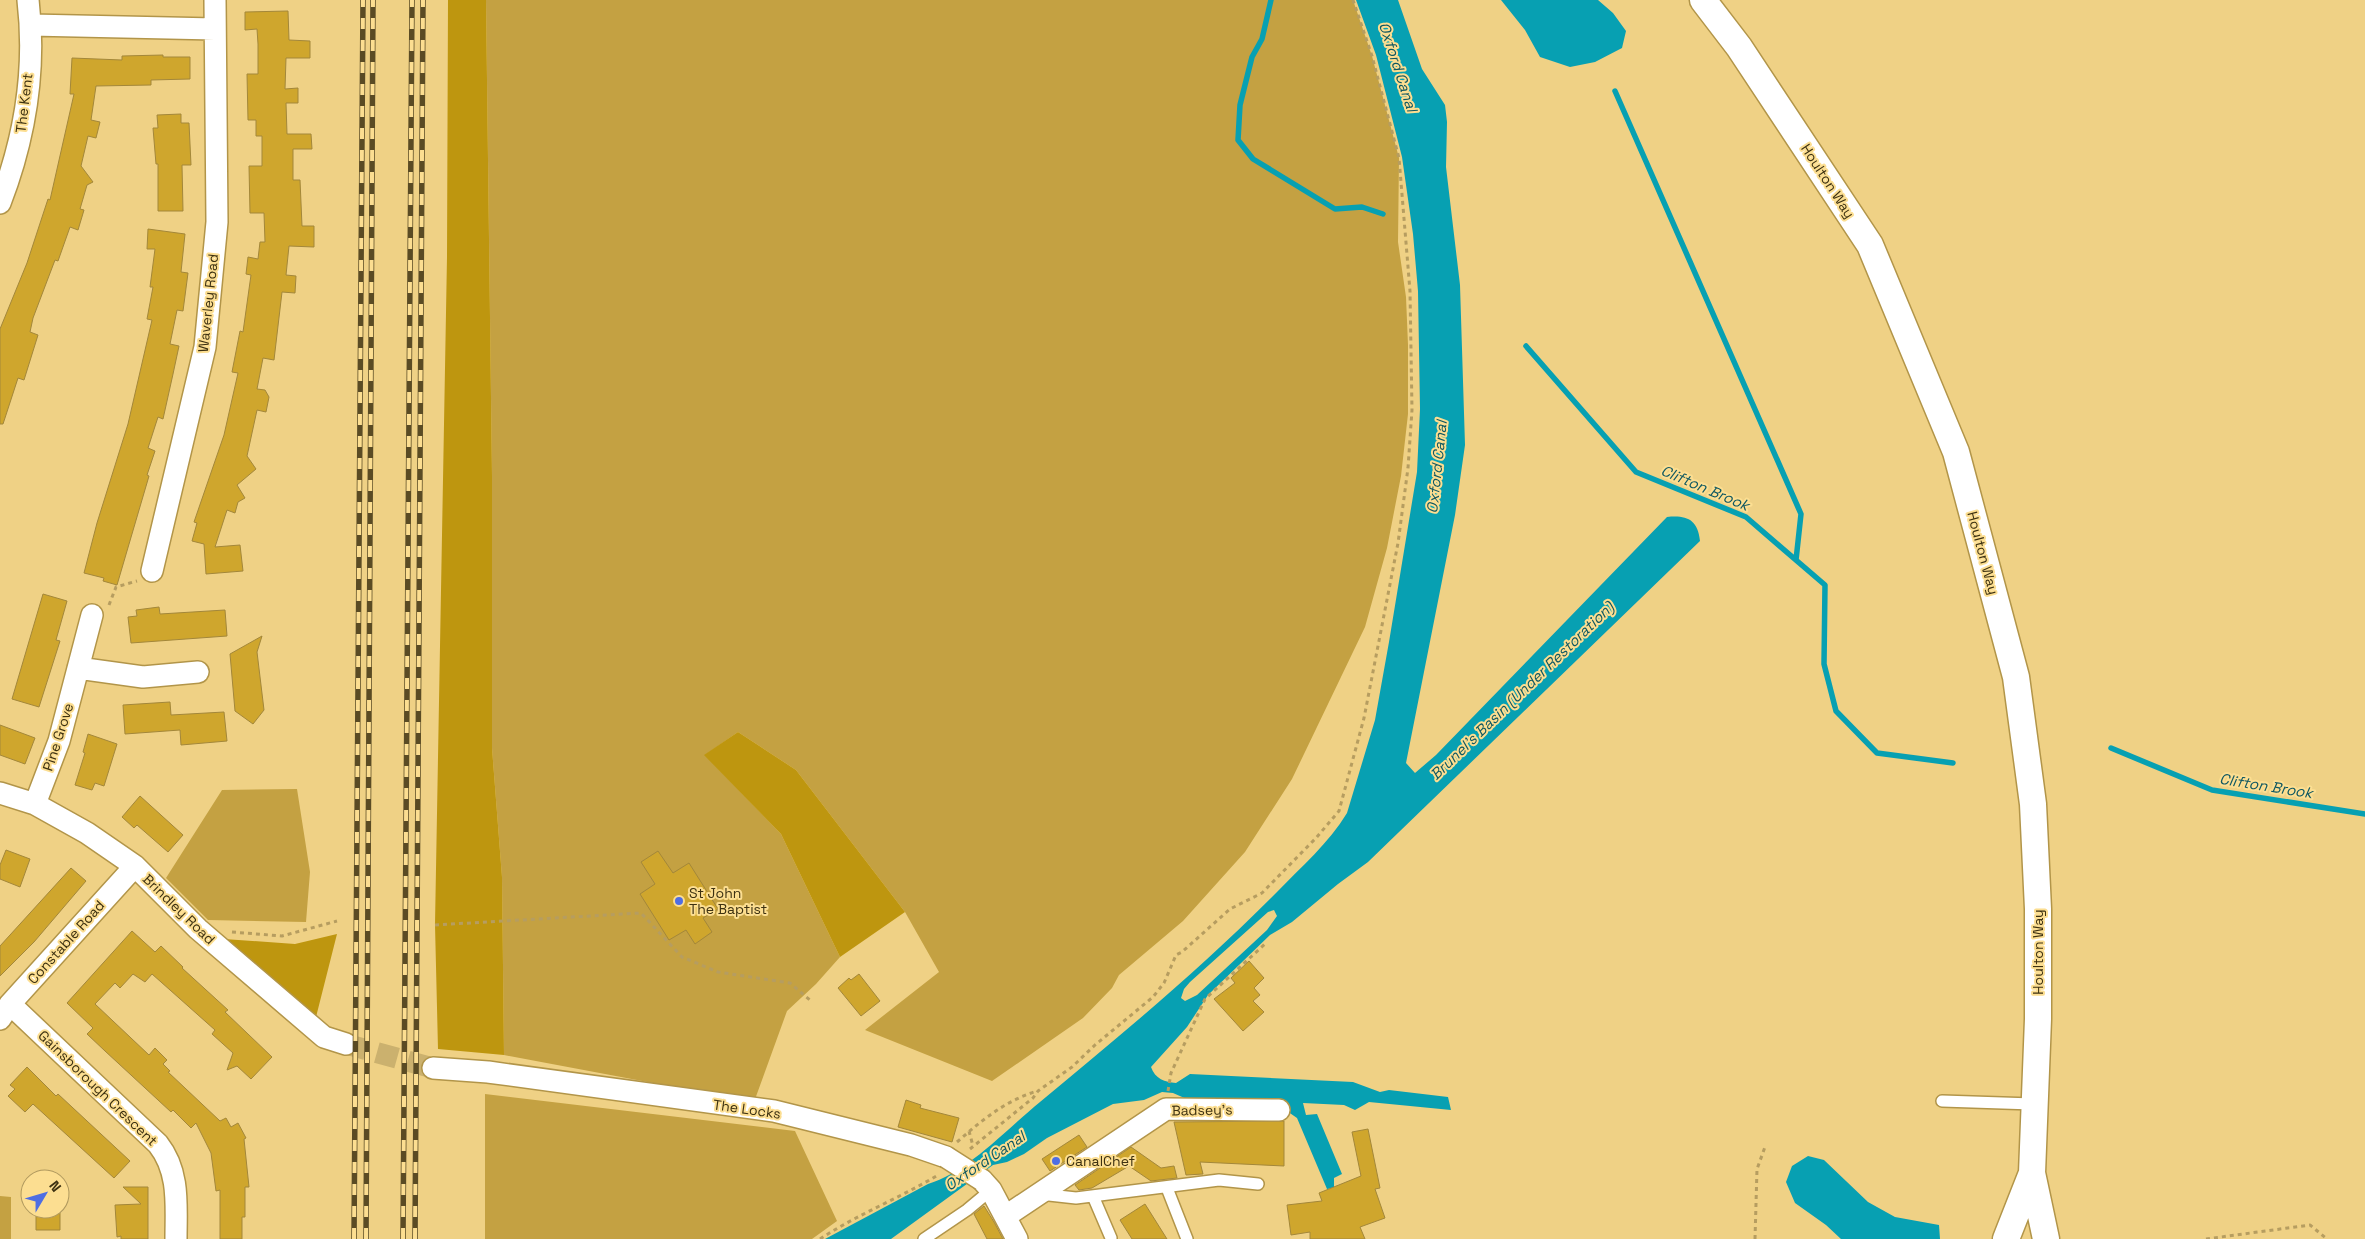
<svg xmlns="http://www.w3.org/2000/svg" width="2365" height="1239" font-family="'Space Grotesk',sans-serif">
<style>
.green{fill:#c4a142}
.forest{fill:#be960f}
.water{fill:#07a0b2;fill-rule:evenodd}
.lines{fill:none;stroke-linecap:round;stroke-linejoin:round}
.stream{stroke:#07a0b2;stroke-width:5.5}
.building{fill:#cfa62d;stroke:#a3873a}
.minor-tunnel{stroke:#cbb16e;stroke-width:21;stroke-dasharray:21 11;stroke-linecap:butt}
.service-casing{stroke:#b29549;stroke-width:14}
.minor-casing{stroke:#b29549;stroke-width:24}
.tertiary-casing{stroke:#b29549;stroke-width:29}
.path{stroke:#b69d60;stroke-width:3;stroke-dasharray:4 4;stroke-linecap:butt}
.service{stroke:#fff;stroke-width:11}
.minor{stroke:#fff;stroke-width:21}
.tertiary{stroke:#fff;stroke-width:26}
.rail-casing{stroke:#5a4b24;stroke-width:5.5}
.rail{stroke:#fcde91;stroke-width:4;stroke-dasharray:11;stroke-linecap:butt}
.minor-bridge-casing{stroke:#b29549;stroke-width:24;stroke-linecap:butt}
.minor-bridge{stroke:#fff;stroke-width:21}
.poi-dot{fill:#4f6ee3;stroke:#fcde91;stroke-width:2}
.labels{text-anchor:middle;stroke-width:4;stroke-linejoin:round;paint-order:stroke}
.street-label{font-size:14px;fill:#3d3111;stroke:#fcde91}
.poi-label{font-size:14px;fill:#3d3111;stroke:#fcde91;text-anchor:start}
.water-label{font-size:15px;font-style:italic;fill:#0f5761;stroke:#fcde91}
</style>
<rect width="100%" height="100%" fill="#efd185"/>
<!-- green -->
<path class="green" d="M486 0H1353L1372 56 1399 158 1398 242 1406 297 1408 345V414L1401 476 1387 548 1365 627 1292 779 1245 852 1183 921 1119 975 1112 988 1083 1018 992 1081 865 1030 939 972 905 912 796 770 738 732 705 755 781 834 840 957 816 984 787 1011 754 1102 504 1055 502 877 492 748V476Z
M297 789 310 872 306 922 208 920 166 878 222 790Z
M485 1094 795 1131 837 1221 812 1239H485Z
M0 1196 11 1197V1239H0Z"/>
<!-- forest -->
<path class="forest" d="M448 0H486L492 476V748L502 877 504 1055 438 1049 435 925 447 257Z
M738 732 796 770 905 912 840 957 781 834 704 755Z
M337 934 316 1017 224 939 295 944Z"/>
<!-- water -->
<path class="water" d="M1356 0H1398L1422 69 1445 105 1447 122 1446 167 1460 285 1465 445 1455 515 1406 763 1415 773 1436 755 1667 517C1686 515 1698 519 1700 541L1368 862 1338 884 1292 922 1270 935 1208 995 1187 1027 1151 1067C1155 1079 1165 1082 1176 1083L1190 1074 1353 1082 1380 1092 1389 1090 1448 1097 1451 1110 1369 1102 1355 1110 1344 1105 1303 1103 1306 1115 1317 1114 1342 1174 1334 1178V1188L1327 1189 1297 1118 1284 1109 1189 1100 1173 1093 1162 1092 1144 1100 1113 1104 1047 1138 1024 1154 1007 1162 993 1165 891 1239H825L928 1184C967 1173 1008 1128 1040 1102 1122 1034 1202 968 1277 892 1301 867 1329 843 1347 813L1375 720 1389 642 1417 472 1420 409 1418 291 1413 234 1402 157 1376 55ZM1274 910 1277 916 1267 930 1197 995 1185 1001 1181 998 1184 989 1190 982 1268 912Z
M1501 0H1598L1613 13 1626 31 1622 48 1595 62 1570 67 1540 57 1525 30Z
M1808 1156 1824 1160 1868 1202 1895 1217 1939 1225 1940 1239H1841L1826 1225 1795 1203 1786 1182 1792 1166Z"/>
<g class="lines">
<!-- stream -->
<path class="stream" d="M1271 0 1262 39 1252 57 1240 105 1238 140 1253 159 1335 209 1362 207 1383 214
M1615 91 1801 514 1796 560
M1526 346 1636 472 1746 517 1825 585 1824 664 1836 711 1877 753 1953 763
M2111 748 2212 790 2365 814"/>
</g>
<!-- building -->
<path class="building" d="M288 11 289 40 310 41V58H286L285 89 298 88V103H286L287 134H311L312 149H293V180H300L302 226H314V247L289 246 286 275 296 276 295 293 282 292 274 360 263 358 257 389 265 390 269 397 266 412 257 410 247 456 256 469 237 485 245 498 238 502 235 513 227 510 215 547 240 545 243 571 206 574 204 544 192 541 197 523 194 522 224 435 238 373 232 372 240 331 243 332 251 275 246 274 248 257 258 259 260 242H265L264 213H250L249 166H262V136H256V120H248L247 74H258V44L257 29 245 30V12Z
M163 55V57H190V79L151 80V85L96 86 91 120 100 122 96 138 88 136 81 166 93 182 87 185 80 209 84 210 78 230 70 227 58 261 55 260 33 318 30 332 38 335 24 380 18 378 3 424H0V329L27 263 48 199 50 200 74 94H70L72 58 122 60V56Z
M181 114V123H189L191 165H182L183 211H158V164H156L153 128H158L157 115Z
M148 229 185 234 181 272 188 273 183 311 177 310 170 344 179 346 173 374 163 419 158 417 148 448 155 451 147 475 149 476 117 585 103 581 104 578 84 573 97 523 128 424 152 320 147 319 153 287H150L155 249H147Z
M43 594 67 601 56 640 60 641 39 707 12 699Z
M159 607 160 614 225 610 227 636 131 643 128 617 137 616 136 610Z
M262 636 257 652 264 710 253 724 235 711 230 654Z
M170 702 171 715 224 712 227 741 181 745 180 730 125 734 123 705Z
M0 725 35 738 25 764 0 755Z
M88 734 117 744 104 786 95 783 92 790 75 785 85 753 83 752Z
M140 796 183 835 168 852 137 825 134 828 122 817Z
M6 850 30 859 20 887 0 879V865Z
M658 851 673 873 689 863 718 909 703 918 712 932 695 944 686 930 669 940 640 894 655 884 641 862Z
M71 868 86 881 34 942 0 976V946Z
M132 931 155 952 161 946 183 967 182 968 228 1010 225 1012 272 1057 251 1079 237 1066 227 1070 233 1053 212 1034 215 1030 152 974 145 982 133 974 120 988 115 983 95 1004 149 1055 155 1048 167 1060 163 1064 170 1071 168 1072 220 1121 226 1118 231 1127 238 1123 246 1138 244 1139 249 1187H245V1217H242V1239H220V1190L216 1191 211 1153 196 1123 191 1128 173 1110 171 1112 105 1051 87 1034 93 1028 67 1003Z
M1249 961 1264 978 1254 988 1260 995 1253 1001 1264 1012 1243 1031 1214 999 1235 983 1231 978Z
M859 974 880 1001 861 1016 838 988 849 978 851 980Z
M27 1067 56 1096 58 1094 130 1161 114 1178 33 1104 25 1112 8 1096 15 1089 10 1085Z
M906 1100 921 1105 920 1108 959 1118 952 1142 898 1127Z
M1284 1121V1166L1200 1162 1203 1174 1186 1175 1174 1122Z
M1368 1129 1380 1188 1375 1189 1385 1218 1360 1227 1365 1239H1310V1232L1291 1235 1287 1205 1322 1201 1319 1193 1361 1176 1352 1132Z
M1079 1135 1087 1147 1050 1171 1042 1159Z
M1131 1147 1161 1168 1174 1166 1177 1178 1151 1181 1129 1166 1092 1188 1079 1190 1075 1185Z
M123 1187H148V1239H121V1236L117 1237 115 1205 141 1204Z
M1145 1204 1167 1239H1132L1120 1220Z
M984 1206 994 1222 1003 1239H987L974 1214Z
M36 1209H60V1230H36Z"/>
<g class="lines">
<!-- minor-tunnel -->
<path class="minor-tunnel" d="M346 1044 433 1068"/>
<!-- service casing -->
<g class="service-casing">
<path id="service" d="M1942 1101 2033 1104
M1167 1188 1187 1239
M1040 1194 1076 1198 1219 1180 1258 1184
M1093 1196 1111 1238
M924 1239 967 1210 991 1190"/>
</g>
<!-- minor casing -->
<g class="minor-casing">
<path id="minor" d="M31 25 215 29
M0 203C25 138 36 68 28 0
M152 571 205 347 217 222 215 0
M78 668 143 677 198 672
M0 793 35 804 87 833 135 866 198 929 324 1037 346 1044
M35 804 59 741 92 615
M10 1004 158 1144C180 1172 176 1205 176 1239
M0 1019 10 1004 135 866
M433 1068 488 1072 774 1111 911 1145 946 1157
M982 1180 991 1190 1017 1239
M1006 1216 1166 1109 1279 1110"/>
</g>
<!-- tertiary casing -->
<g class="tertiary-casing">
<path id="tertiary" d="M1703 0 1739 47 1870 245 1956 452 2016 677 2033 804 2038 909V1019L2032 1173 2046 1239
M2006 1239 2032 1173"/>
</g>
<!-- path -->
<path class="path" d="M109 605 116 587 137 581
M435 925 641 913 682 957 718 972 790 983 811 1001
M232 932 282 936 337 921
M1168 1091 1171 1073 1205 999 1265 944
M969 1131 973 1146
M957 1142C982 1120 1005 1101 1037 1091
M970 1149 1033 1098 1038 1091 1072 1067 1095 1045 1153 997 1164 983 1176 955 1182 952 1230 909 1262 893 1316 838 1339 811 1364 718 1398 543 1408 468 1412 410 1410 291 1399 158 1372 56 1353 0
M820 1239C858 1214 900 1198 938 1175
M1755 1239 1757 1169 1765 1147
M2206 1239 2310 1225 2327 1239"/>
<!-- service -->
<use href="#service" class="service"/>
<!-- minor -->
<use href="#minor" class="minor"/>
<!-- tertiary -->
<use href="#tertiary" class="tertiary"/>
<!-- rail casing -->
<g class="rail-casing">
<path id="rail" d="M354 1239 363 0
M366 1239 373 0
M403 1239 412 0
M415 1239 423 0"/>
</g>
<!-- rail -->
<use href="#rail" class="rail"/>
<!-- minor-bridge casing -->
<g class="minor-bridge-casing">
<path id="minor-bridge" d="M946 1157 982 1180"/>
</g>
<!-- minor-bridge -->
<use href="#minor-bridge" class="minor-bridge"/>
</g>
<!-- markers -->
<g class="poi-dot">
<circle cx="679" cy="901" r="5"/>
<circle cx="1056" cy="1161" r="5"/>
</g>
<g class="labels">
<!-- street labels -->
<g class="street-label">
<text transform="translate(24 103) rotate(-83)" y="5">The Kent</text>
<text transform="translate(1828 181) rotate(57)" y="5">Houlton Way</text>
<text transform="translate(208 303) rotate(-84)" y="5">Waverley Road</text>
<text transform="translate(1983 553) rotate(75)" y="5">Houlton Way</text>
<text transform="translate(58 737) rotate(-72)" y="5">Pine Grove</text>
<text transform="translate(179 909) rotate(44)" y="5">Brindley Road</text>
<text transform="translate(66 942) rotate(-48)" y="5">Constable Road</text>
<text transform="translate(2038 952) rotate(-90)" y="5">Houlton Way</text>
<text transform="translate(98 1088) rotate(44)" y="5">Gainsborough Crescent</text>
<text transform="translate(747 1109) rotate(8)" y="5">The Locks</text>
<text transform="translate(1202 1110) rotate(-1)" y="5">Badsey's</text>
</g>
<!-- poi labels -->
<g class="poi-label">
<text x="689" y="898">St John<tspan x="689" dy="16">The Baptist</tspan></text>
<text x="1066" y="1166">CanalChef</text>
</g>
<!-- water labels -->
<g class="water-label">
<text transform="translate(1398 67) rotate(72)" y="5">Oxford Canal</text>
<text transform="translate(1437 467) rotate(-84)" y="5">Oxford Canal</text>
<text transform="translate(1705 488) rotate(23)" y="5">Clifton Brook</text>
<text transform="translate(1522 691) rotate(-44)" y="5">Brunel's Basin (Under Restoration)</text>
<text transform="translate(2266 786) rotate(9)" y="5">Clifton Brook</text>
<text transform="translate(985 1161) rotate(-34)" y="5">Oxford Canal</text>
</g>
</g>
<!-- north arrow -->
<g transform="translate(45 1194) rotate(52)"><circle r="24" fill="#fcde91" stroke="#b0995e"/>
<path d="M0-4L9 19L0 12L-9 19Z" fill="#4f6ee3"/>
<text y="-8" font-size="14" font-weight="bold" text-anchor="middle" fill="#3d3111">N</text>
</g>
</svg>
